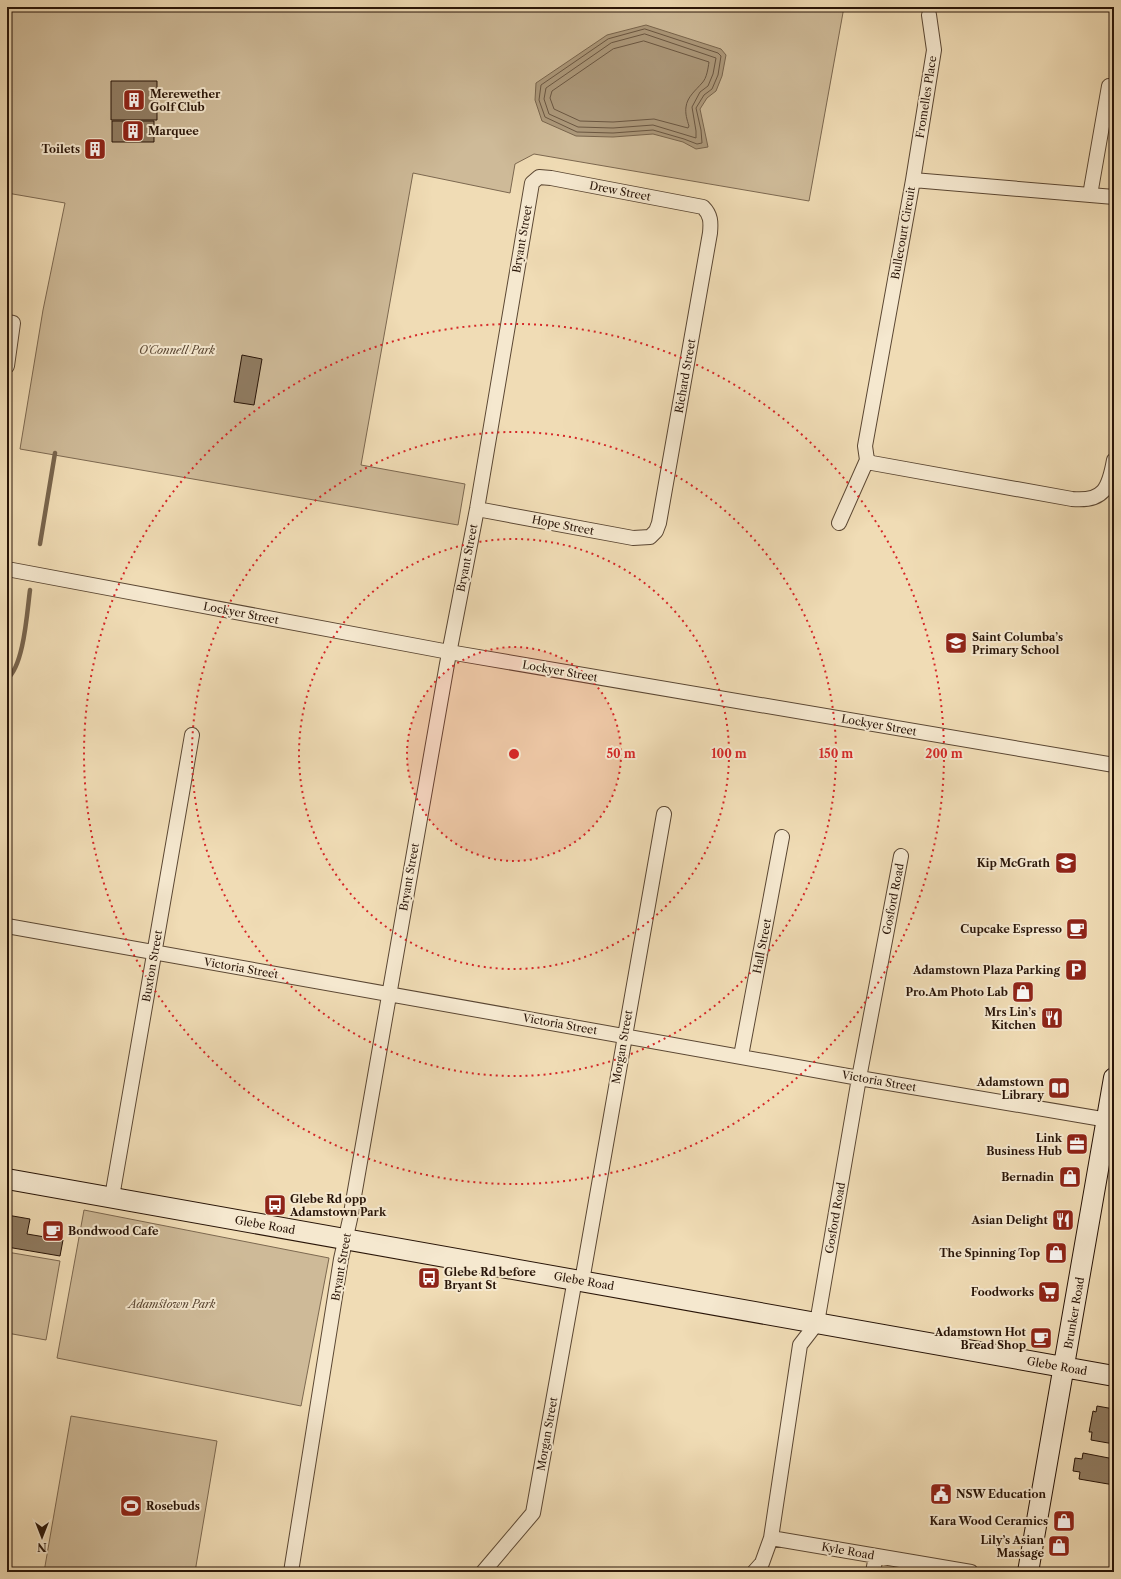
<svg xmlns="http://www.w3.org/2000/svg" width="1121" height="1579" font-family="'Libre Caslon Text',serif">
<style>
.green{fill:#ceba98;stroke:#7c6850}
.water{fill:#ac987a;stroke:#78644c}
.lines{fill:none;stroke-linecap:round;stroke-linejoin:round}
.shore{stroke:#6a5641;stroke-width:1}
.stream{stroke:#78644c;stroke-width:4.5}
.building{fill:#907c62;stroke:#291508}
.minor-casing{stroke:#5b4733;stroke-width:16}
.secondary-casing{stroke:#291508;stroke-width:22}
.minor{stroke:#f5e8cf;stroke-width:14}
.secondary{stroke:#f5e8cf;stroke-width:20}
.ring{fill:none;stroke:#d62828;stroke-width:2;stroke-dasharray:2 4}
.labels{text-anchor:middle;stroke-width:4;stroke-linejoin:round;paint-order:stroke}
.poi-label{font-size:11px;font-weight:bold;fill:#291508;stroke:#f5e8cf;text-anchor:end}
.street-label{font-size:11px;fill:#291508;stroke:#f5e8cf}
.park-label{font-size:11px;font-style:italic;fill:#5b4733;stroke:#f5e8cf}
.centre{fill:#d62828;stroke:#f5e8cf;stroke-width:2}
.ring-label{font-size:12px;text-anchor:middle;font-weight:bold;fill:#d62828;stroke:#f5e8cf;stroke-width:4;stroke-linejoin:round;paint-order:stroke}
</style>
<rect width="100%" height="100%" fill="#f0dcb5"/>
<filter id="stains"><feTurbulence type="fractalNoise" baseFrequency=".005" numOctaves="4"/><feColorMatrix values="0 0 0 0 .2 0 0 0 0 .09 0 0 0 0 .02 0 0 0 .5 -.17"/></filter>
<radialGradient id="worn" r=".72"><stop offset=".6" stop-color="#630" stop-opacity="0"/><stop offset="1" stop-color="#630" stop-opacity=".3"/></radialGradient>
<!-- green -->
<path class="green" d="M7 7H844L809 201 534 154 515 164 510 193 413 173 361 465 465 484 458 525 20 449 43 310 65 203 7 193Z
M84 1210 329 1258 301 1406 57 1358Z
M7 1252 60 1261 46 1340 7 1333Z
M71 1416 217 1441 195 1572H44Z"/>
<!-- water -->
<path class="water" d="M646 25 721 49 726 55 722 76 716 91 707 98 700 109 708 147 696 149 683 142 653 134 613 137 576 136 542 121 535 100 536 83 607 35Z"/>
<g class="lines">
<!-- shore -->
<path class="shore" d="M645 29 718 53 721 56 718 75 712 89 704 95 696 108 701 130 702 143 697 144 684 139 653 130 613 133 577 132 545 117 539 100 541 85 608 39Z
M645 34 716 58 713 74 708 86 700 92 692 107 696 131V138L653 125 613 128 578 127 549 114 544 99 546 88 611 43Z
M644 41 709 62C708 68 707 78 702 83 696 90 687 97 686 107 685 113 687 120 689 126L688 128 654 119 613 122 580 121 554 109 550 98 552 91 613 49Z"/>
<!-- stream -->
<path class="stream" d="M40 544 55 453
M7 679C24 666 27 612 30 590"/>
</g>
<!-- building -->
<path class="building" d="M111 81H157V120H111Z
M112 121H154V142H112Z
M86 144H105V155L86 154Z
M242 355 262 359 254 405 234 402Z
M7 1215 30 1219 27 1234 63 1240 60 1256 7 1247Z
M1097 1406 1114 1409V1444L1091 1440 1092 1432H1089L1093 1411 1096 1412Z
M1083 1453 1114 1459V1485L1079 1479 1080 1472 1073 1471 1075 1458 1082 1459Z"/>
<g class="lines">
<!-- minor casing -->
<g class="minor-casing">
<path id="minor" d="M929 15 934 50 913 180 865 446 867 460 872 463 1072 499C1104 502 1109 488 1114 460
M913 180 1114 197
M1090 195 1109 86
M7 322 13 323 7 366
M839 523 867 460
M7 569 449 652 1114 765
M7 926 859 1078 1114 1121
M741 1056 782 837
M112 1197 192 735
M582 1281 664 814
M771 1538 971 1572
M291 1572 341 1259 350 1219 447 664 477 509 532 183 539 177 551 178 703 207C711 215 711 222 710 233L659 523 656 531 650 537 633 538 477 509
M483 1572 533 1513 575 1279
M754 1572 762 1563 771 1538 800 1345 817 1323 859 1078 901 856
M873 1572 876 1556"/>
</g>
<!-- secondary casing -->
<g class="secondary-casing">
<path id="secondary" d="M7 1179 1114 1376
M1028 1572 1114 1078"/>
</g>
<!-- minor -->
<use href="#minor" class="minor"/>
<!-- secondary -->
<use href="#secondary" class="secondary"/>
</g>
<!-- distance rings -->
<circle cx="514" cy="754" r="107" fill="#d62828" fill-opacity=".12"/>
<g class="ring">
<circle cx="514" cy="754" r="107"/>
<circle cx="514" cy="754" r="215"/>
<circle cx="514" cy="754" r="322"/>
<circle cx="514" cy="754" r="430"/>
</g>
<!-- icons -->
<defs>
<g id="building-square" transform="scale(1.15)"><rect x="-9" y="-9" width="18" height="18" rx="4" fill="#8f2418" stroke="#f5e8cf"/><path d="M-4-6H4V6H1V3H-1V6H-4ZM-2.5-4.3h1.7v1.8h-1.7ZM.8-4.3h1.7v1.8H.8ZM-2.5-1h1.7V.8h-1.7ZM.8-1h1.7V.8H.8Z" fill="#fff"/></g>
<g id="school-square" transform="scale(1.15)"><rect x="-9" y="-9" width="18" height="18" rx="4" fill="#8f2418" stroke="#f5e8cf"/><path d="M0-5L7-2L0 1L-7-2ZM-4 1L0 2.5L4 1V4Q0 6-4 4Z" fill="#fff"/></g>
<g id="cafe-square" transform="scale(1.15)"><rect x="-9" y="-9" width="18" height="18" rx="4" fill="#8f2418" stroke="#f5e8cf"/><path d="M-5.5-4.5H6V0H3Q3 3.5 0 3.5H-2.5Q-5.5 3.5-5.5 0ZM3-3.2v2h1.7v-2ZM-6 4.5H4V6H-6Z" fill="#fff"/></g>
<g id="parking-square" transform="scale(1.15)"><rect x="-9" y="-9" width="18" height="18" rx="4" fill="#8f2418" stroke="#f5e8cf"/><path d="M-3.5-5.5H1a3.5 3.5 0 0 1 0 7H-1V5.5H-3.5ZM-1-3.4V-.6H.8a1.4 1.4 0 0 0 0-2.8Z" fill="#fff"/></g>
<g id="shop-square" transform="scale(1.15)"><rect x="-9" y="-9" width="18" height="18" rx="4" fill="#8f2418" stroke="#f5e8cf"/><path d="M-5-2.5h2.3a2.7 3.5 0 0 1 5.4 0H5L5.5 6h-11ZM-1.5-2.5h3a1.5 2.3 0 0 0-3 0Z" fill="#fff"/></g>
<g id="restaurant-square" transform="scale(1.15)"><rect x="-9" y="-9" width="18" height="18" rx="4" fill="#8f2418" stroke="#f5e8cf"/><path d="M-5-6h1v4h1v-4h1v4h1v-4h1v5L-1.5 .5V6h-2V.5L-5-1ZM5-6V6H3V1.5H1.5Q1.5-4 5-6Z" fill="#fff"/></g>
<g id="library-square" transform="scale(1.15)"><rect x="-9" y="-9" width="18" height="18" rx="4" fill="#8f2418" stroke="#f5e8cf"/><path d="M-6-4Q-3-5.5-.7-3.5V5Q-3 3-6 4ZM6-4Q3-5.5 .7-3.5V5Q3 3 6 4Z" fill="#fff"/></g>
<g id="office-square" transform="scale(1.15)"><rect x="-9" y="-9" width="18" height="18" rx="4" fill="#8f2418" stroke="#f5e8cf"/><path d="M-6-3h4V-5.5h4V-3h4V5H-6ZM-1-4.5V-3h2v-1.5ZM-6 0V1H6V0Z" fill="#fff"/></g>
<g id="bus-square" transform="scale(1.15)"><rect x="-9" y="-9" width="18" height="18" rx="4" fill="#8f2418" stroke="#f5e8cf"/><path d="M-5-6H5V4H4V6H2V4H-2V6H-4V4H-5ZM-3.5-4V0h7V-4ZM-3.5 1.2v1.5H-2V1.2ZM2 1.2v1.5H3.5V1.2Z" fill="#fff"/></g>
<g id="supermarket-square" transform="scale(1.15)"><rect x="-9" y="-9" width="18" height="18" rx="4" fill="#8f2418" stroke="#f5e8cf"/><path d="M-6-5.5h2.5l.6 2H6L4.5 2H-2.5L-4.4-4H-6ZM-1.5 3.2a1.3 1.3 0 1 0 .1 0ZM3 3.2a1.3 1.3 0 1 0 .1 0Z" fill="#fff"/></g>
<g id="civic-square" transform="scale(1.15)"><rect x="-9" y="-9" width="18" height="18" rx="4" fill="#8f2418" stroke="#f5e8cf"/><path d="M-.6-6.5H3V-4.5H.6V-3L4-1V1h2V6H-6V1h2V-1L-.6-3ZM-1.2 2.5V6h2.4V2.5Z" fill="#fff"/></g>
<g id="stadium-square" transform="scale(1.15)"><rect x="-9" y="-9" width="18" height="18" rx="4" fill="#8f2418" stroke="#f5e8cf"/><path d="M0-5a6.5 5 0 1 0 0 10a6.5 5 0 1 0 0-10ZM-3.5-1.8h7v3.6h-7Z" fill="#fff"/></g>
</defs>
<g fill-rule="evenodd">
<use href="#building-square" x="134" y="100"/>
<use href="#building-square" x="133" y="131"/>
<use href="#building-square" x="95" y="149"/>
<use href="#school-square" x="956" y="643"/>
<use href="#school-square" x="1066" y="863"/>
<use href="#cafe-square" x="1077" y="929"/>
<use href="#parking-square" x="1076" y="970"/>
<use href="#shop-square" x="1023" y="992"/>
<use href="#restaurant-square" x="1052" y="1018"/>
<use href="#library-square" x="1059" y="1088"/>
<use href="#office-square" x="1077" y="1144"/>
<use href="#shop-square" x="1070" y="1177"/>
<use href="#bus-square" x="275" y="1205"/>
<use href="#restaurant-square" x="1063" y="1220"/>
<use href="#cafe-square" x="53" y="1231"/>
<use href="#shop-square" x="1056" y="1253"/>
<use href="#bus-square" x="429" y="1278"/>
<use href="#supermarket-square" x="1049" y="1292"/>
<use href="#cafe-square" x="1041" y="1338"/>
<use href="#civic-square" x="941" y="1494"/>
<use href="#stadium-square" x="131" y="1506"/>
<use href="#shop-square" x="1064" y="1521"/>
<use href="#shop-square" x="1059" y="1546"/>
</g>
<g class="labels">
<!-- poi labels -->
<g class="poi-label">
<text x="150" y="98" text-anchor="start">Merewether<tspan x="150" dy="13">Golf Club</tspan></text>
<text x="148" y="135" text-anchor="start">Marquee</text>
<text x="80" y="153">Toilets</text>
<text x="972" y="641" text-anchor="start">Saint Columba’s<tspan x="972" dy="13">Primary School</tspan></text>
<text x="1050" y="867">Kip McGrath</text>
<text x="1062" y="933">Cupcake Espresso</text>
<text x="1060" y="974">Adamstown Plaza Parking</text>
<text x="1008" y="996">Pro.Am Photo Lab</text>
<text x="1036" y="1016">Mrs Lin’s<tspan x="1036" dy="13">Kitchen</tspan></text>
<text x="1044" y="1086">Adamstown<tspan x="1044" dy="13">Library</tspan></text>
<text x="1062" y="1142">Link<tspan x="1062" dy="13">Business Hub</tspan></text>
<text x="1054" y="1181">Bernadin</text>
<text x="290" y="1203" text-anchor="start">Glebe Rd opp<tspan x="290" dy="13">Adamstown Park</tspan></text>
<text x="1048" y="1224">Asian Delight</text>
<text x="68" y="1235" text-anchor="start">Bondwood Cafe</text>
<text x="1040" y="1257">The Spinning Top</text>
<text x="444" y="1276" text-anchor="start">Glebe Rd before<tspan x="444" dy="13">Bryant St</tspan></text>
<text x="1034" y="1296">Foodworks</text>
<text x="1026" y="1336">Adamstown Hot<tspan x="1026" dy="13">Bread Shop</tspan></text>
<text x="956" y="1498" text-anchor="start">NSW Education</text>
<text x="146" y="1510" text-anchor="start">Rosebuds</text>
<text x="1048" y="1525">Kara Wood Ceramics</text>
<text x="1044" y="1544">Lily’s Asian<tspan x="1044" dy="13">Massage</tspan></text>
</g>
<!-- street labels -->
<g class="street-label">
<text transform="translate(926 97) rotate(-81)" y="4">Fromelles Place</text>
<text transform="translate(620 191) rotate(11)" y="4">Drew Street</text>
<text transform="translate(903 233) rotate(-80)" y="4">Bullecourt Circuit</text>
<text transform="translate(522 239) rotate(-80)" y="4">Bryant Street</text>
<text transform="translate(685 376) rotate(-80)" y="4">Richard Street</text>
<text transform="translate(563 525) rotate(11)" y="4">Hope Street</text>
<text transform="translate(467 558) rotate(-79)" y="4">Bryant Street</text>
<text transform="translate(241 613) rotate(11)" y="4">Lockyer Street</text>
<text transform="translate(560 671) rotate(10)" y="4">Lockyer Street</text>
<text transform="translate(879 725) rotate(10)" y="4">Lockyer Street</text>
<text transform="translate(409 877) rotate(-80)" y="4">Bryant Street</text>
<text transform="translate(893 899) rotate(-79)" y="4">Gosford Road</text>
<text transform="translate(762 946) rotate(-79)" y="4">Hall Street</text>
<text transform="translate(152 966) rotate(-80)" y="4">Buxton Street</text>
<text transform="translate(241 968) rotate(10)" y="4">Victoria Street</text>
<text transform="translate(560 1024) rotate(10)" y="4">Victoria Street</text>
<text transform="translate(622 1047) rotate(-80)" y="4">Morgan Street</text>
<text transform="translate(879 1081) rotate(10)" y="4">Victoria Street</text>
<text transform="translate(835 1218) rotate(-80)" y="4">Gosford Road</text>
<text transform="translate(265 1225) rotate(10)" y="4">Glebe Road</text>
<text transform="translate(341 1267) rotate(-80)" y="4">Bryant Street</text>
<text transform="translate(584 1281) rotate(10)" y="4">Glebe Road</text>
<text transform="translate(1074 1313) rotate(-80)" y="4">Brunker Road</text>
<text transform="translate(1057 1366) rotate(10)" y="4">Glebe Road</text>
<text transform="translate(547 1434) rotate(-80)" y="4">Morgan Street</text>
<text transform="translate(848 1551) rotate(10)" y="4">Kyle Road</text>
</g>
<!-- park labels -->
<g class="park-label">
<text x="177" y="354">O'Connell Park</text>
<text x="172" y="1308">Adamstown Park</text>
</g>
</g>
<circle cx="514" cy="754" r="6" class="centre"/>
<g class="ring-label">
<text x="621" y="758">50 m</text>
<text x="729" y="758">100 m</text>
<text x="836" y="758">150 m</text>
<text x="944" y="758">200 m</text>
</g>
<!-- margin -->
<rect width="1121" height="1579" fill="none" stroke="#f0dcb5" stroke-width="24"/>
<rect x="8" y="8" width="1105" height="1563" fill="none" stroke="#291508" stroke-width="2"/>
<rect x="12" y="12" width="1097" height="1555" fill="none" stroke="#291508"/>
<!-- north arrow -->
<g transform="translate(42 1537) rotate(180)" stroke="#f5e8cf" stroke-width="3" paint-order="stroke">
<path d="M0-3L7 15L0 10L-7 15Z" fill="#291508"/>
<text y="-6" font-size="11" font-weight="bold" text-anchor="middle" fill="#291508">N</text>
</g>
<rect width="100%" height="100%" filter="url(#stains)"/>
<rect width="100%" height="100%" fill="url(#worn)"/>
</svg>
